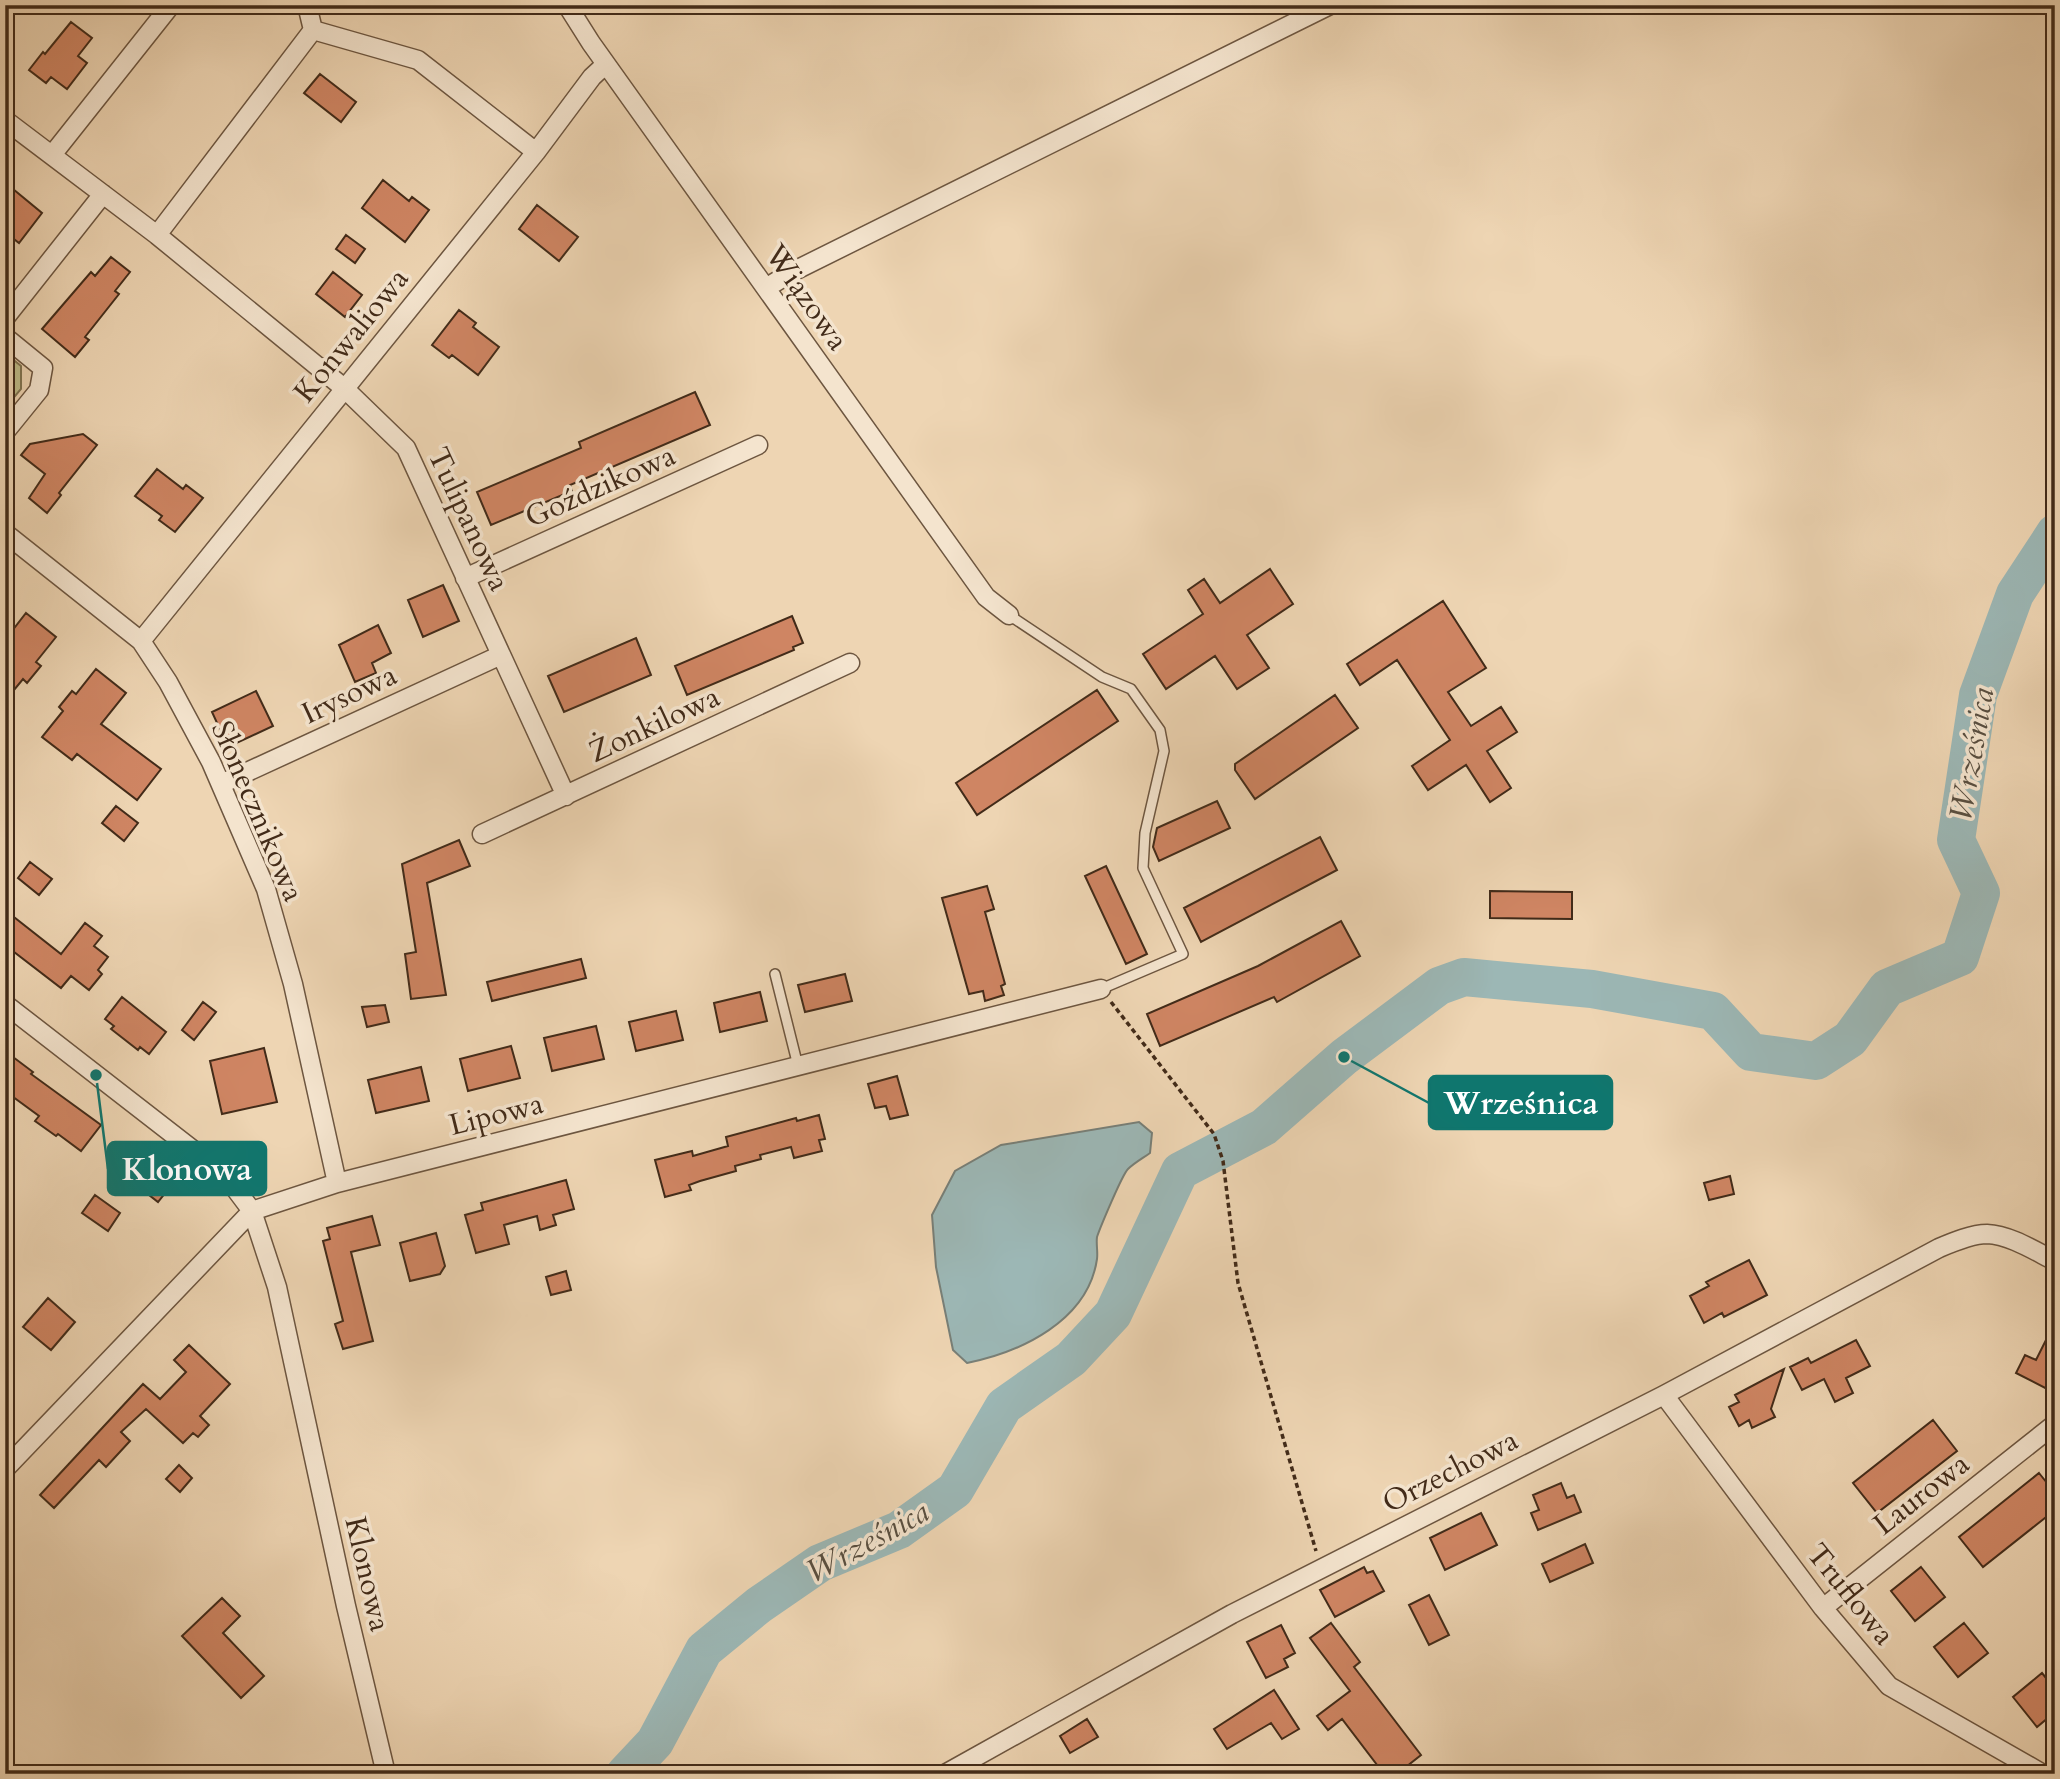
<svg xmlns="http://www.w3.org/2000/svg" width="2060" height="1779" font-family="Cardo,serif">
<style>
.green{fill:#bebc89;stroke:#807451;stroke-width:2}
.water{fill:#9cb7b5;stroke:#787f77;stroke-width:2}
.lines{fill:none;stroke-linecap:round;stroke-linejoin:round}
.river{stroke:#9cb7b5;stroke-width:38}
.building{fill:#cf8563;stroke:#422b19;stroke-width:2}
.service-casing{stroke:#6d5640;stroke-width:12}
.minor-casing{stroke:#6d5640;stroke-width:21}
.path{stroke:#422b19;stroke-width:3.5;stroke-dasharray:5 3.5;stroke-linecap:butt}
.service{stroke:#f4e4ce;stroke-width:9}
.minor{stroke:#f4e4ce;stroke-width:18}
.labels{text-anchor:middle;stroke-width:7;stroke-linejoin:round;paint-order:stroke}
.street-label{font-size:30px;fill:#422b19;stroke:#f4e4ce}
.water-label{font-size:32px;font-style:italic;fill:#584e40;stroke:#f4e4ce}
.leader{fill:none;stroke:#0f766e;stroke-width:2.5}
.callout-dot{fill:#0f766e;stroke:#f4e4ce;stroke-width:2.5}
.callout{fill:#0f766e;stroke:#0f766e;stroke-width:2.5}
.callout-label{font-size:32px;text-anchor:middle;font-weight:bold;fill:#fff}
</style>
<rect width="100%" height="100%" fill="#eed5b3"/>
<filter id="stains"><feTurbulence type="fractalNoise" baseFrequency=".00286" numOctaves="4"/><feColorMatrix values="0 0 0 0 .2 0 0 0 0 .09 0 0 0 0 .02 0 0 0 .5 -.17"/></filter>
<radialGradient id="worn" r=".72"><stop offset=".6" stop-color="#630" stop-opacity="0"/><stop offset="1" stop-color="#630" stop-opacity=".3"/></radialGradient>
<!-- green -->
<path class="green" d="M5 353 21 366V389L5 408Z"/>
<!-- water -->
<path class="water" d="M1139 1122 1152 1133 1150 1153C1143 1158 1134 1163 1128 1169 1122 1175 1100 1228 1097 1237 1096 1244 1098 1252 1097 1259 1088 1321 1021 1352 967 1363L953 1350 936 1267 932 1215 955 1171 1001 1145Z"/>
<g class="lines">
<!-- river -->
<path class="river" d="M625 1774 655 1742 704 1650 759 1605 820 1563 899 1530 955 1490 1004 1406 1071 1359 1113 1314 1180 1171 1264 1127 1344 1057 1439 986 1464 977 1592 989 1713 1011 1751 1052 1816 1061 1850 1039 1887 988 1960 957 1981 893 1956 840 1978 695 2015 594 2055 533"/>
</g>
<!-- building -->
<path class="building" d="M71 22 92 38 78 56 87 63 67 89 51 77 46 83 29 70 43 52 45 54Z
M320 74 356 102 341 122 304 93Z
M383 180 409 201 412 197 429 210 405 242 362 208Z
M13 189 42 213 19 243 5 232V199Z
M537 205 578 237 559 261 519 229Z
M346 235 365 249 355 263 336 249Z
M111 257 130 272 115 291 119 294 85 337 89 340 75 357 42 329 91 272 95 276Z
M333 272 362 295 345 317 316 294Z
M459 310 476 323 473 327 499 347 478 375 452 355 449 358 432 345Z
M695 392 710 425 570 485 572 491 491 525 477 492 581 448 579 442Z
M83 434 97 445 59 493 61 495 47 513 29 498 45 474 21 455 30 444Z
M157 469 183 489 186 485 203 498 175 532 159 520 162 516 135 496Z
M1270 569 1293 604 1247 635 1269 668 1237 689 1215 656 1166 689 1143 654 1203 614 1188 590 1204 579 1220 603Z
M443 585 459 621 423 637 408 600Z
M1443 601 1486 668 1448 692 1471 726 1501 707 1517 732 1487 751 1511 788 1490 802 1466 765 1428 790 1412 766 1450 740 1397 660 1360 685 1347 664Z
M26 613 56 637 36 662 41 666 27 683 23 679 5 701V640Z
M792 616 803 643 793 647 794 650 687 695 675 666Z
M378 625 391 653 372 663 376 673 355 682 339 645Z
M636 638 651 675 564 712 548 676Z
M96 669 126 693 101 724 161 769 137 800 77 754 72 760 42 737 63 711 59 707 72 691 76 694Z
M1097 690 1118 721 977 815 956 783Z
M256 691 273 726 228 747 212 712Z
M1335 695 1358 728 1255 799 1235 770V764Z
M1217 801 1230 828 1159 861 1153 847 1157 828Z
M116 806 138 823 124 841 102 823Z
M1320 837 1337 870 1201 942 1184 908Z
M459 840 470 866 427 883 446 995 411 999 405 954 416 952 402 864Z
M30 862 52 879 39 895 18 878Z
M1106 866 1147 954 1126 964 1085 876Z
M987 886 994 909 985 912 1005 984 1001 986 1004 995 985 1001 983 991 969 994 942 898Z
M1490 891 1572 892V919L1490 918Z
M5 910 61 954 85 923 102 936 94 946 108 957 98 970 102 974 89 990 71 976 61 988 5 945Z
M1341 921 1360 956 1277 1002 1274 997 1160 1046 1147 1014 1258 966Z
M581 959 586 978 492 1001 487 982Z
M845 974 852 1001 805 1012 798 985Z
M760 992 767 1021 720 1032 714 1003Z
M122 997 166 1032 149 1054 140 1047 138 1050 111 1029 114 1026 105 1019Z
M203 1002 216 1012 194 1040 182 1030Z
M385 1005 389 1022 367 1027 362 1007Z
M676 1011 683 1040 636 1051 629 1022Z
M596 1026 604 1059 552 1071 544 1038Z
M511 1046 520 1078 468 1091 460 1059Z
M264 1048 277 1102 222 1114 210 1061Z
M5 1051 33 1072 31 1074 101 1125 81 1151 58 1134 56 1136 35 1121 39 1116 5 1091Z
M421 1067 429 1101 376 1113 368 1080Z
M897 1076 908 1115 890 1119 886 1106 875 1108 868 1084Z
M819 1115 825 1139 819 1140 822 1151 794 1158 791 1147 760 1155 761 1159 735 1166 736 1171 700 1181 689 1185 691 1190 665 1197 655 1160 692 1151 693 1156 728 1146 726 1137 796 1118 797 1121Z
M132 1147 159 1168 161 1166 177 1178 158 1202 116 1169Z
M1730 1176 1734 1194 1709 1200 1704 1183Z
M566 1180 574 1209 553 1215 556 1225 540 1230 537 1216 504 1225 509 1244 476 1253 465 1215 483 1210 481 1203Z
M95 1195 120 1213 108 1231 82 1213Z
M372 1216 380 1245 351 1252 373 1341 343 1349 335 1324 343 1321 323 1241 330 1239 327 1228Z
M436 1233 445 1266 440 1274 410 1281 400 1243Z
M1749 1260 1767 1295 1724 1317 1722 1313 1704 1323 1690 1296 1709 1286 1706 1282Z
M566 1271 571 1290 551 1295 546 1277Z
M48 1298 75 1322 51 1350 23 1327Z
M2055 1322V1393L2016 1373 2025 1355 2036 1360Z
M1856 1340 1870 1366 1846 1378 1853 1393 1835 1402 1824 1379 1802 1390 1790 1367 1808 1358 1811 1363Z
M189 1345 230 1384 200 1416 209 1425 198 1437 193 1433 183 1443 146 1409 121 1432 130 1441 106 1467 99 1460 54 1508 40 1495 143 1384 160 1399 186 1372 174 1360Z
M1784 1369 1771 1409 1775 1417 1752 1428 1749 1420 1739 1426 1729 1407 1739 1402 1735 1395Z
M1933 1420 1957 1451 1877 1513 1853 1483Z
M179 1465 192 1478 180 1492 166 1479Z
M2039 1473 2055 1493V1510L1983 1567 1959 1537Z
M1561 1483 1567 1498 1574 1495 1581 1512 1538 1530 1531 1513 1539 1510 1533 1495Z
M1481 1513 1497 1545 1445 1570 1430 1538Z
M1585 1544 1593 1563 1550 1582 1542 1564Z
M1364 1567 1367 1573 1373 1571 1384 1591 1335 1617 1320 1590Z
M1921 1567 1945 1597 1915 1621 1891 1591Z
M1429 1595 1449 1635 1429 1645 1409 1605Z
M222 1598 240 1616 223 1633 264 1676 241 1698 182 1636Z
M1331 1623 1360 1662 1354 1667 1421 1755 1397 1774H1384L1342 1719 1328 1730 1317 1716 1350 1691 1310 1638Z
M1964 1623 1988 1653 1958 1677 1934 1647Z
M1281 1625 1295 1653 1284 1659 1288 1667 1266 1678 1247 1642Z
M2042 1673 2055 1689V1712L2037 1727 2013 1697Z
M1274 1690 1299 1729 1282 1739 1271 1723 1227 1749 1214 1729Z
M1087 1719 1098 1737 1070 1753 1060 1736Z"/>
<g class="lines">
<!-- service casing -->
<g class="service-casing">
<path id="service" d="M1009 615 1102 677 1131 689 1160 730 1164 751 1145 833 1143 868 1183 954 1101 989
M775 974 798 1066"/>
</g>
<!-- minor casing -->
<g class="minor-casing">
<path id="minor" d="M307 5 313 30
M567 5 591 43 986 597 1009 615
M313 30 418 60 536 152
M5 120 157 235 344 388 406 448 566 796
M52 155 171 5
M157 235 313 30
M766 288 790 273 1330 5
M5 318 103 194
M5 337 43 368 39 390 5 432
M5 533 141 641 168 682 211 762 266 889 293 984 337 1183
M465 578 758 445
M141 641 536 152 592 77 606 64
M221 784 501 655
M482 834 850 663
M5 1004 206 1160 234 1187 252 1211 277 1287 346 1606 386 1774
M1664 1395 1823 1608 1889 1686 2043 1774
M5 1469 252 1211 337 1183 1101 989
M1823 1608 2055 1424
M945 1774 1232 1614 1664 1395 1939 1248C1953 1242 1972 1234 1987 1234 2010 1235 2035 1251 2055 1261"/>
</g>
<!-- path -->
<path class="path" d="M1111 1002 1214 1134 1223 1161 1238 1283 1316 1551"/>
<!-- service -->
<use href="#service" class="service"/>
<!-- minor -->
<use href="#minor" class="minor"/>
</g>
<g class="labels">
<!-- street labels -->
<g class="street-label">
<text transform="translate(807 297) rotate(55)" y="10">Wiązowa</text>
<text transform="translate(351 335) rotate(-51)" y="10">Konwaliowa</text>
<text transform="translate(600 486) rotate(-24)" y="10">Goździkowa</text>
<text transform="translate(469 519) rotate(65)" y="10">Tulipanowa</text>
<text transform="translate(349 694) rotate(-25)" y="10">Irysowa</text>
<text transform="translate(654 724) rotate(-25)" y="10">Żonkilowa</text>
<text transform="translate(258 811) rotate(67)" y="10">Słonecznikowa</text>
<text transform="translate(496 1114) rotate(-14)" y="10">Lipowa</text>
<text transform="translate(1450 1471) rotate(-27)" y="10">Orzechowa</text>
<text transform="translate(1921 1494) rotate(-38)" y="10">Laurowa</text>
<text transform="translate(368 1574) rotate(77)" y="10">Klonowa</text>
<text transform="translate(1851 1594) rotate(51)" y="10">Truflowa</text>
</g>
<!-- water labels -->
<g class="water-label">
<text transform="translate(1971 754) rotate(-80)" y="11">Wrześnica</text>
<text transform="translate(867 1541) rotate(-29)" y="11">Wrześnica</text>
</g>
</g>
<!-- callouts -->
<path class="leader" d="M1344 1057L1429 1103M96 1075L108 1169"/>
<g class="callout-dot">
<circle cx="1344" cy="1057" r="7"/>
<circle cx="96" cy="1075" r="7"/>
</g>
<g class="callout">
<rect x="1429" y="1076" width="183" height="53" rx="7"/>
<rect x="108" y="1142" width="158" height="53" rx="7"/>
</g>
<g class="callout-label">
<text x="1521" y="1114">Wrześnica</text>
<text x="187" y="1180">Klonowa</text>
</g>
<!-- margin -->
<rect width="2060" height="1779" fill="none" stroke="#eed5b3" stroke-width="28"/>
<rect x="7" y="7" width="2046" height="1765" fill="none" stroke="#422b19" stroke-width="3.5"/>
<rect x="14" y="14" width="2032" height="1751" fill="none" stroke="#422b19" stroke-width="2"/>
<rect width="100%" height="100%" filter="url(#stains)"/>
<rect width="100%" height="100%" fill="url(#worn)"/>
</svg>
